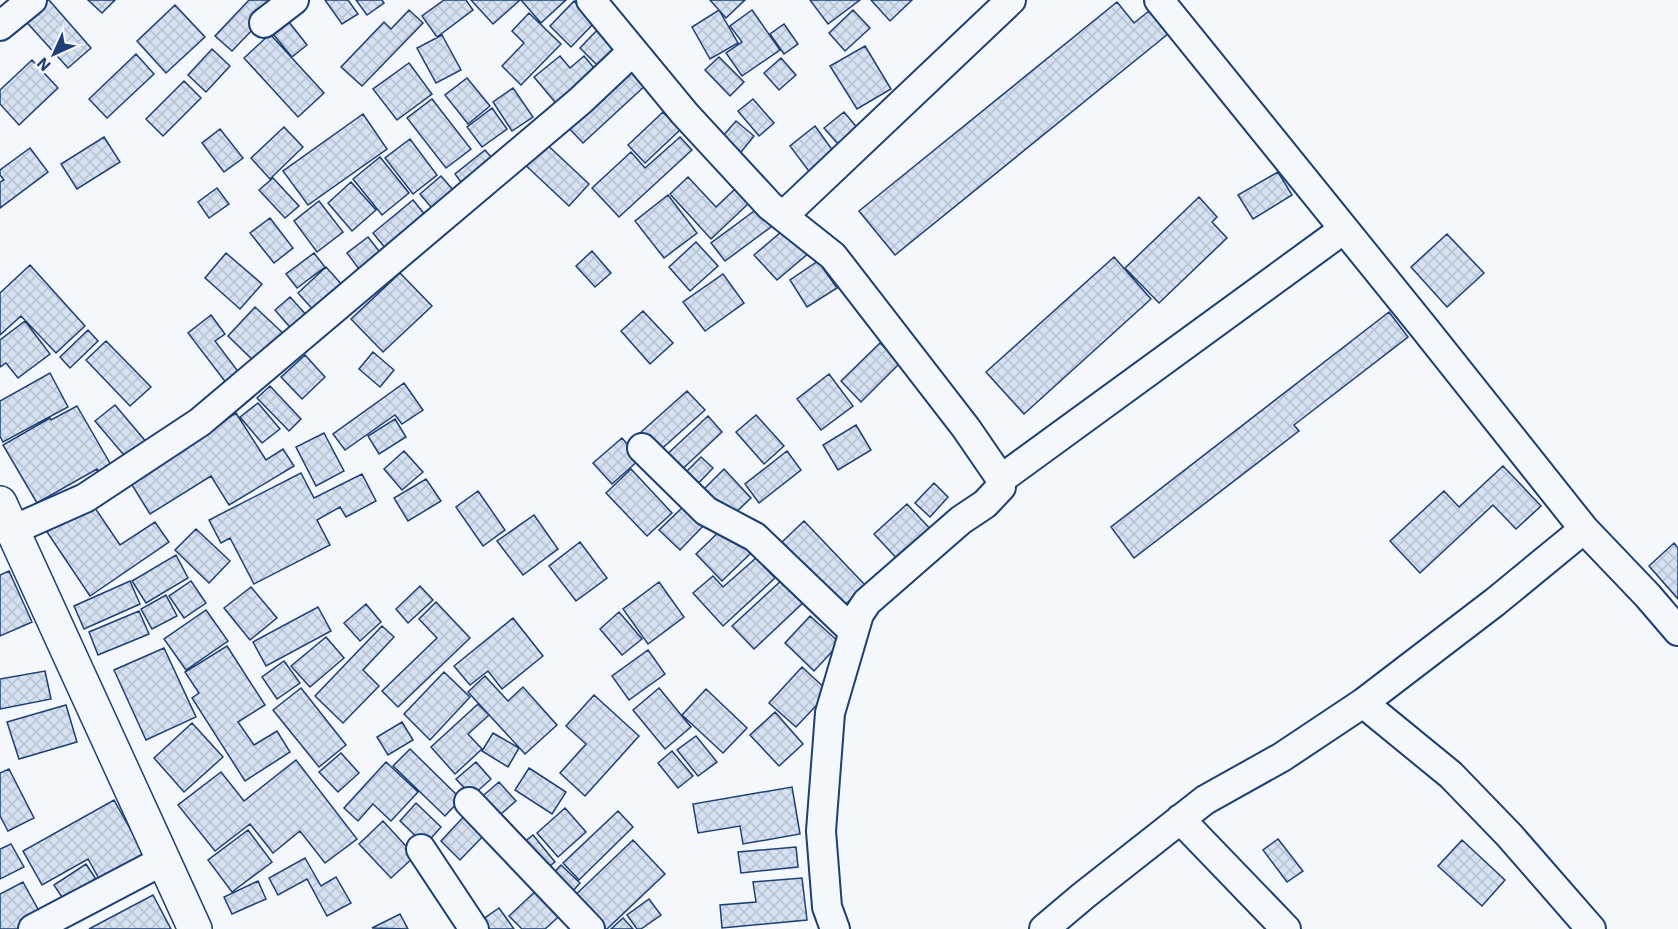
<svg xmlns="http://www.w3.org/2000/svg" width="1678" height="929" font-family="'IBM Plex Sans',sans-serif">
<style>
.building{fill:url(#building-cross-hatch);stroke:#1d3f73;stroke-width:1.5}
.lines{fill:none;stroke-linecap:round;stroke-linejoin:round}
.street-casing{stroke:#1d3f73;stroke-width:32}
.secondary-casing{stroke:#1d3f73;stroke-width:36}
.street{stroke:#f4f7fb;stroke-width:28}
.secondary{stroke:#f4f7fb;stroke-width:33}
</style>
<defs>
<pattern id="building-cross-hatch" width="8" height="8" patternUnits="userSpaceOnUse" patternTransform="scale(1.5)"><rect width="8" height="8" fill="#d5e0f0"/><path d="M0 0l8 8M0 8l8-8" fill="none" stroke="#b6c1d1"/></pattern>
</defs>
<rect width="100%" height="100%" fill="#f4f7fb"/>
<!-- building -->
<path class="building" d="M42 0H49L91 48 68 68 22 17Z
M88 0H115L102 13Z
M249 0H281L232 51 215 36Z
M325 0H348L358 14 342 24Z
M356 0H382L384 3 367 15Z
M444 0H466L473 10 437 37 422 16Z
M471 0H520L493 24Z
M521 0H566L541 23Z
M710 0H745L726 18Z
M810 0H860L828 24Z
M871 0H912L890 21Z
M574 1 596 21 571 47 550 26Z
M1117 2 1134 23 1149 11 1168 34 895 255 859 211Z
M175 5 205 37 166 73 137 41Z
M409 10 423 23 362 86 341 67 384 22 391 29Z
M719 10 738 43 710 59 692 27Z
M752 10 780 50 742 76 726 53 742 42 730 26Z
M853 10 870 28 845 51 829 33Z
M529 13 561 44 521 85 502 66 524 43 512 31Z
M289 22 307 45 292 57 273 34Z
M784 24 798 44 784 54 770 34Z
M600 27 626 52 605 73 580 48Z
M270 34 324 93 298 117 244 58Z
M442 35 461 70 436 83 417 48Z
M865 46 891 89 857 109 830 66Z
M212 49 230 66 206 92 188 75Z
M136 54 154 74 107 118 89 99Z
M560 56 570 68 584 56 600 75 560 108 534 77Z
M719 57 744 82 730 96 705 70Z
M781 58 796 75 779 90 764 73Z
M32 60 58 88 19 125 0 104V90Z
M409 63 432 94 397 120 373 89Z
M628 63 648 83 583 143 564 123Z
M467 78 490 106 468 124 445 95Z
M184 81 201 98 163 136 146 119Z
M513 88 533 117 512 131 493 102Z
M432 99 471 149 446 168 407 118Z
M753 99 774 123 759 136 738 111Z
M492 108 507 129 482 147 467 127Z
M663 112 680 130 645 163 628 145Z
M844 112 864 136 845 152 824 128Z
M363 114 387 149 308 205 283 171Z
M736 121 754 136 741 152 722 137Z
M815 126 836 155 811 174 790 146Z
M284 127 303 147 270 179 251 158Z
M220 129 243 158 224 172 202 143Z
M104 137 120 162 77 189 61 164Z
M680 137 692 150 619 217 592 188 631 152 645 168Z
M410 139 437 175 413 194 385 158Z
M541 139 589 184 569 206 521 161Z
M30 148 48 172 0 208V182L4 180 0 175V170Z
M485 150 497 164 466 189 455 174Z
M380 157 409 193 382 215 353 179Z
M1278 172 1292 195 1253 219 1238 195Z
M441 176 459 197 437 214 420 194Z
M688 177 716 207 735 189 748 204 711 239 670 194Z
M273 178 299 206 285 218 259 190Z
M351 182 376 210 352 231 328 203Z
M217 188 229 204 209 218 198 202Z
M668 195 697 233 664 258 635 221Z
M1199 197 1217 217 1212 222 1227 238 1159 303 1125 268Z
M413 200 426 216 386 249 373 233Z
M319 201 343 232 317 252 294 221Z
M761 206 775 224 725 261 711 243Z
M270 218 293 248 274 263 250 233Z
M788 226 810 252 777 280 754 255Z
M1447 234 1484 273 1447 307 1411 267Z
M368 237 386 260 365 277 347 253Z
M696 242 718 266 690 291 669 267Z
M592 251 611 273 595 287 576 266Z
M226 253 262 284 240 309 205 278Z
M314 253 325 267 297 288 286 274Z
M1114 257 1151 299 1024 414 986 372Z
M818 261 837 288 807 307 790 280Z
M30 265 85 326 56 353 21 316 0 335V293Z
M326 267 344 287 316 313 298 293Z
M400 273 432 306 383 352 351 319Z
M723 274 744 303 705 331 683 302Z
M290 297 309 318 294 332 275 310Z
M255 307 286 336 259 366 228 336Z
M643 311 673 343 650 364 621 331Z
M1389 312 1408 337 1294 425 1299 431 1134 558 1111 527Z
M211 315 225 334 215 341 240 374 227 384 188 333Z
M25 321 50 354 18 378 6 363 0 367V340Z
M88 330 98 341 70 368 60 357Z
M106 341 151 387 130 406 86 360Z
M880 343 900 363 861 402 841 381Z
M373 352 394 370 380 387 359 369Z
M305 355 325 377 302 399 281 377Z
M50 373 68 407 3 442 0 436V401Z
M829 374 853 406 821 430 797 399Z
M404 383 423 410 402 424 395 415 345 450 333 434Z
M270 386 301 419 289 431 257 398Z
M687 391 705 410 657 453 640 433Z
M258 403 280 429 262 443 240 417Z
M115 405 148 444 129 461 95 421Z
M77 406 111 465 99 472 97 469 37 503 3 445 50 418 51 420Z
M236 413 266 460 283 449 294 466 229 505 211 476 150 514 129 480Z
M756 415 784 446 764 464 736 432Z
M708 416 722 432 675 476 661 460Z
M395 419 406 437 379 454 368 436Z
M856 425 871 450 838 470 823 445Z
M324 433 344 471 316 486 296 447Z
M622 438 640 459 612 484 593 463Z
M404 451 423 472 402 490 384 469Z
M787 451 801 470 759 503 745 484Z
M701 457 713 468 692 490 680 478Z
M1503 466 1541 506 1516 529 1493 505 1420 573 1390 541 1444 491 1459 507Z
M631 469 672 513 647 536 606 493Z
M724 469 751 498 732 516 703 490Z
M301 473 314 498 362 474 376 501 346 517 340 507 317 520 330 545 254 584 230 538 221 543 209 520Z
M426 479 441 501 408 521 394 498Z
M934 483 948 497 930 517 915 503Z
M478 491 505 530 483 546 456 507Z
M91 502 120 545 155 522 169 542 90 596 47 532Z
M907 504 934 533 902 564 874 534Z
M685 505 705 524 680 550 659 530Z
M534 515 558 549 523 575 497 541Z
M804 521 865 585 843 607 782 542Z
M726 525 752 552 722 581 696 554Z
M196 529 230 561 209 583 175 550Z
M580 542 607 578 576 601 549 566Z
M1674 543 1678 548V599L1649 566Z
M176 555 188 578 146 603 132 581Z
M756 558 775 578 723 626 693 593 713 576 723 587Z
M9 571 32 622 0 636V575Z
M783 579 804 602 754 649 732 626Z
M130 581 140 604 84 629 74 606Z
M191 581 206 603 184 618 169 596Z
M659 582 684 617 648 644 623 609Z
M420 586 433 600 408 623 396 609Z
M251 587 277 618 250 640 224 608Z
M166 595 177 616 152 629 141 609Z
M436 602 470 638 398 707 382 691 437 638 419 619Z
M366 604 381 622 360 641 344 623Z
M318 607 331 631 266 666 253 642Z
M206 610 228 641 186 670 164 639Z
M139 611 149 634 98 655 89 632Z
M619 612 642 639 622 655 600 629Z
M810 616 840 643 814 671 785 643Z
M513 618 543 656 502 689 488 671 470 685 454 666Z
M382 626 394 637 363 670 379 686 343 723 315 696Z
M326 637 344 658 310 687 291 666Z
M227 646 265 705 238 722 254 745 277 731 290 752 245 781 192 698 199 693 185 672Z
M164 648 196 717 146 740 114 670Z
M648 650 665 674 629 700 612 676Z
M284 661 300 683 277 699 262 677Z
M802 667 829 692 796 727 769 703Z
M45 671 51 699 0 709V679Z
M444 672 470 697 430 740 404 714Z
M485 676 508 701 523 687 557 725 525 754 468 692Z
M301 688 346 745 319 767 273 710Z
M659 688 691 727 665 749 633 710Z
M706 689 747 728 723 753 682 715Z
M594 695 639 736 585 796 560 773 586 744 566 726Z
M478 704 489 715 468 734 482 749 455 774 431 747Z
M66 705 77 742 19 759 7 722Z
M775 712 803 744 779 766 750 735Z
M402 722 413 740 388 755 377 737Z
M192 723 223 757 184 792 154 758Z
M493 733 519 748 508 767 482 751Z
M696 736 717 762 698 776 677 750Z
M410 749 461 799 445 816 393 766Z
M672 751 693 776 678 788 658 763Z
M341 753 359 773 338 792 319 772Z
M296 760 357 839 325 863 300 831 273 853 250 824 215 851 178 805 221 772 244 801Z
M386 762 418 792 391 821 373 804 358 821 344 808Z
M476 762 491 779 472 796 456 779Z
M529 768 566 792 552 814 515 790Z
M9 769 34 818 8 831 0 816V773Z
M499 782 516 801 495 819 478 800Z
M792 787 800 834 743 844 740 826 698 833 693 804Z
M114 800 152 868 107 893 88 859 42 885 23 851Z
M416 803 441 827 425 845 400 821Z
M565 808 586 832 558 857 537 833Z
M469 811 489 830 460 860 441 841Z
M618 811 633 827 579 880 563 863Z
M383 821 415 856 391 878 359 844Z
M248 830 272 862 232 892 208 860Z
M533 835 555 862 541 873 519 846Z
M1278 839 1303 871 1287 882 1263 850Z
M633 840 665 874 607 929H593L568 902Z
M1462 840 1505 880 1482 906 1438 866Z
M11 844 24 867 0 879V849Z
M796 847 798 867 741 873 738 852Z
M305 858 321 886 336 877 351 903 327 916 307 879 278 895 269 878Z
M86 864 105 893 73 914 54 885Z
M561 865 580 883 566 899 546 881Z
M802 878 807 920 722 928 720 905 756 902 753 882Z
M258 881 266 899 232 914 224 897Z
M23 882 49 929H0V894Z
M541 886 565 911 545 929H522L509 916Z
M153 895 171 929H89Z
M649 899 661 915 641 929H637L627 915Z
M499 908 514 929H480L476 924Z
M400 914 408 929 372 928Z
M623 918 633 929H611Z"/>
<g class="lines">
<!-- street casing -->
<g class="street-casing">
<path id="street" d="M591 0 685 114 770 206 833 256 966 428 1001 479V487L985 504 961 520 867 602 859 614 830 713 821 831 827 907 835 929
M1159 0 1425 329 1584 529 1648 596 1678 631
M264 23 294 0
M0 26 32 0
M783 216 1011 0
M642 448 706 511 755 537 853 631
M1001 479 1344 229
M13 530 85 498 200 422 580 101 633 51
M1363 703 1451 775 1509 835 1591 929
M469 802 590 929
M1180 819 1286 929
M421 849 474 929
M33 929 164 860
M1044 929 1083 896 1205 800 1282 757 1363 703 1495 602 1584 529"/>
</g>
<!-- secondary casing -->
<g class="secondary-casing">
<path id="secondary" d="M0 503 195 929"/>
</g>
<!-- street -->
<use href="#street" class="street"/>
<!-- secondary -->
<use href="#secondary" class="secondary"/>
</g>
<!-- north arrow -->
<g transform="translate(54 54) rotate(225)" stroke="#f4f7fb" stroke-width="4.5" paint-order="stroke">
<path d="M0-4.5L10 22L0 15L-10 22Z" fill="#1d3f73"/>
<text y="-9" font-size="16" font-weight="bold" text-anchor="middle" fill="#1d3f73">N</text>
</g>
</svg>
